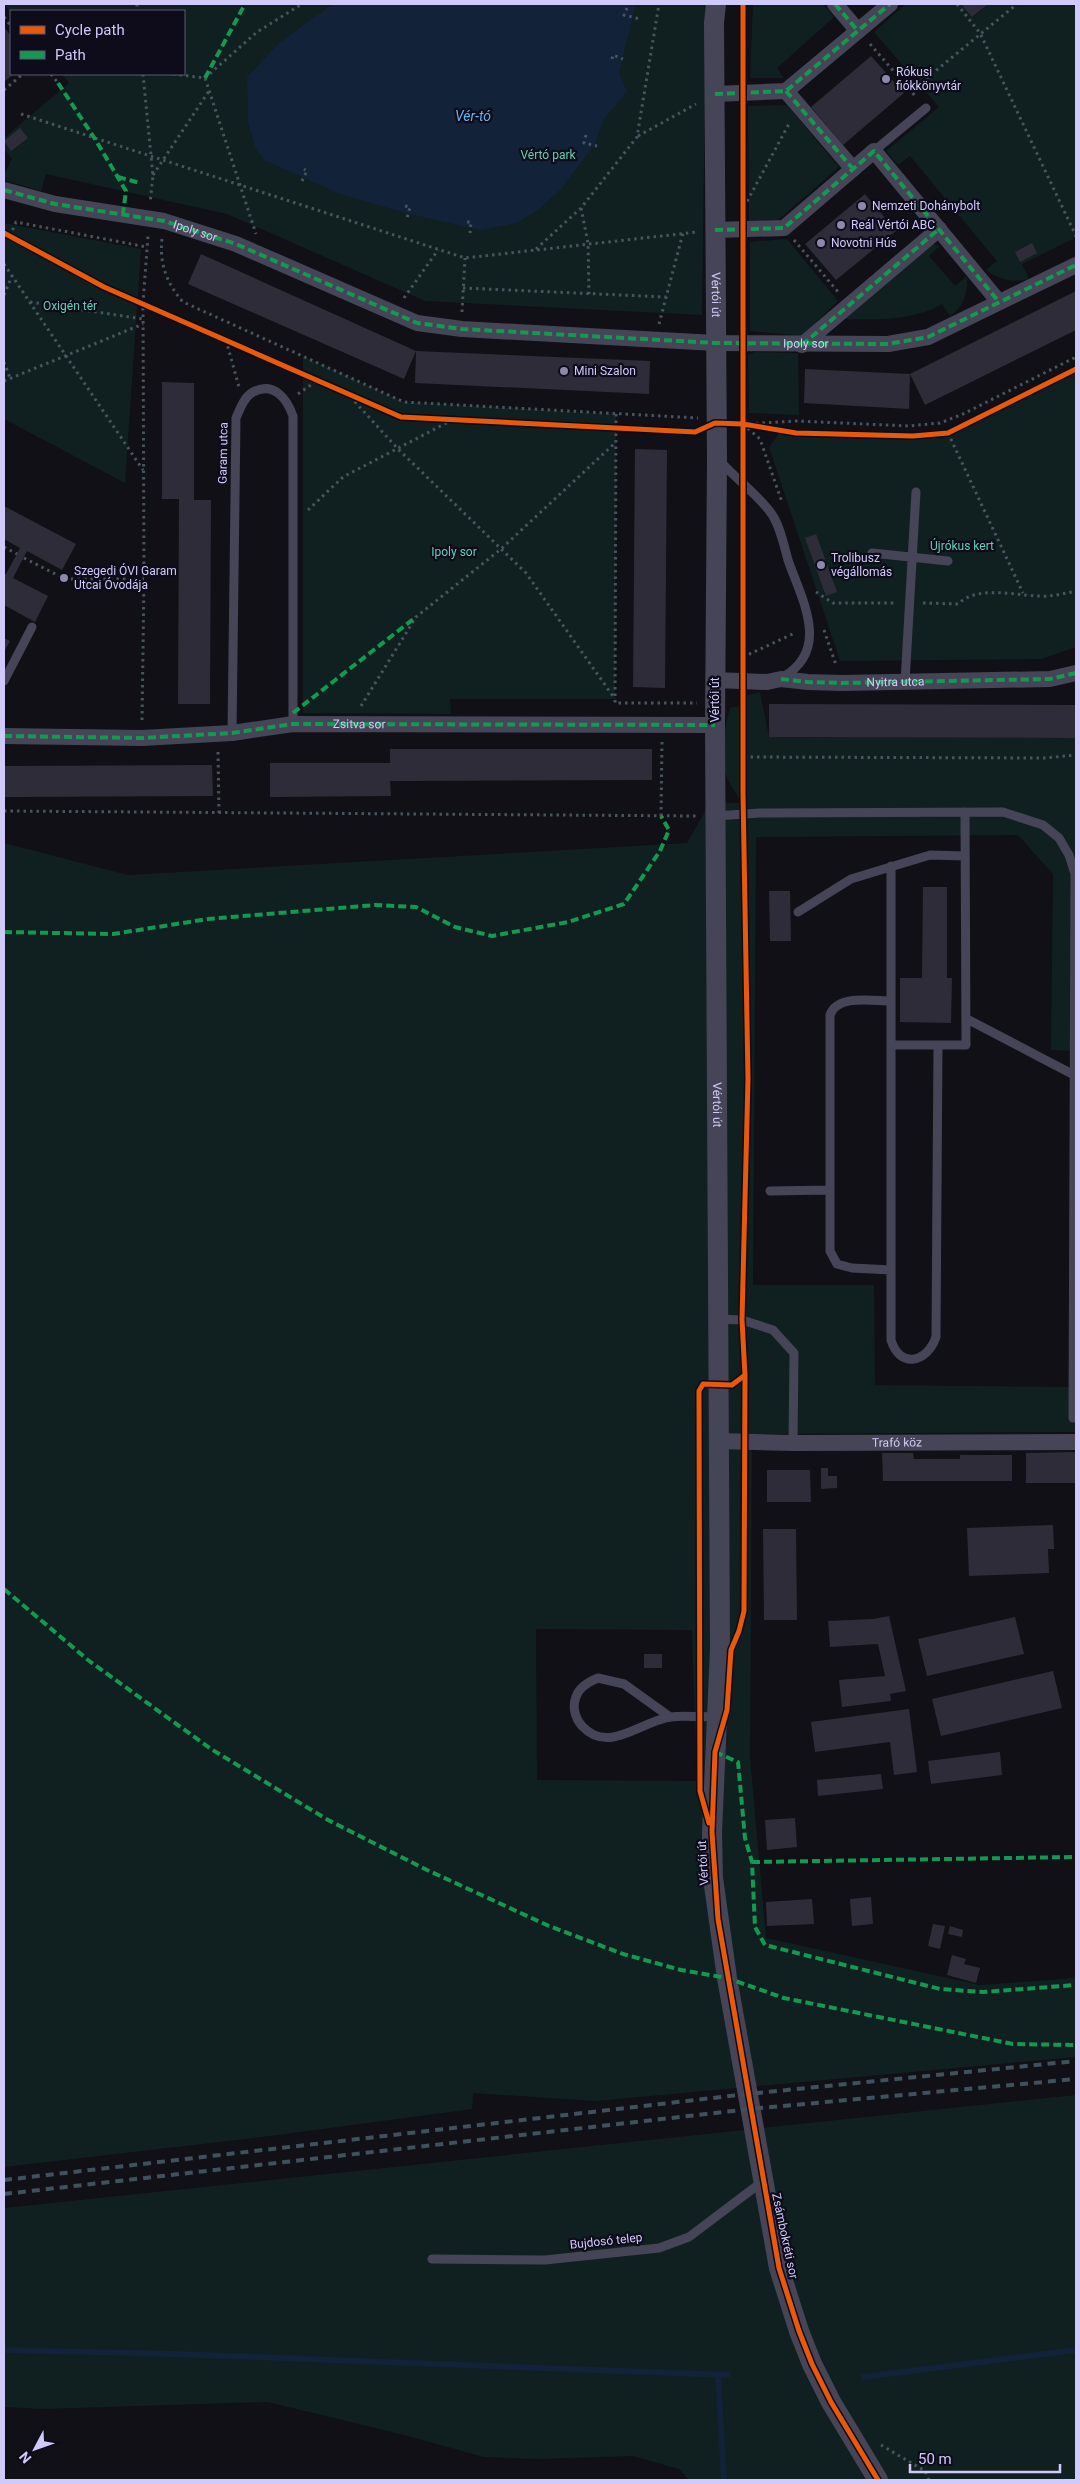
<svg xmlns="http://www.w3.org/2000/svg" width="1080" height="2484" font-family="Roboto,sans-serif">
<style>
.green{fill:#102020;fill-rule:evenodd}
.water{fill:#112239}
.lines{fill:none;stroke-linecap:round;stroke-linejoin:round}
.stream{stroke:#112239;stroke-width:6}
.building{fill:#2e2c39}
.path{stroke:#48545e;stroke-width:3;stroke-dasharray:2.5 4;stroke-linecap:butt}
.service{stroke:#464557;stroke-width:9}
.minor{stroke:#464557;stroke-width:16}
.tertiary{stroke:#464557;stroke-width:20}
.rail{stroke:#3f515d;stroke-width:4;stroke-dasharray:8 6;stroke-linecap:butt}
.quiet{stroke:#139951;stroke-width:4;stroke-dasharray:8 4;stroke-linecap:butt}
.cycleway-casing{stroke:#0e0c1a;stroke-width:8}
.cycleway{stroke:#e8590c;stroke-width:5}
.poi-dot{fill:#8c89aa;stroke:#0e0c1a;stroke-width:2}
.labels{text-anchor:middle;stroke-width:4.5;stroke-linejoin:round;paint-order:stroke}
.poi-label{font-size:12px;fill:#cfcafa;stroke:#0e0c1a;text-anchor:start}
.park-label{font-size:12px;fill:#5fd1b1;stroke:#0e0c1a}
.street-label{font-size:12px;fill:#cfcafa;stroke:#0e0c1a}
.water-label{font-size:14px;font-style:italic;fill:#63b2ef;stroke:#0e0c1a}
</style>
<rect width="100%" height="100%" fill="#101016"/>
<!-- green -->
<path class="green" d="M4 4H706L702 315 425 301 227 214 46 174 41 191 4 180V175L12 159 4 149V138L69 83 62 74H184V11L11 13Z
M753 4H823L834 17 777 68 784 78H750Z
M906 4H961L973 17 988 4H1076V237L1022 264 1029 279C1010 283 1001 280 986 270L997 261 910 156 898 165 886 151 939 107 874 32Z
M787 105 839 167 777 221 749 222 748 106Z
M4 223 141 249 125 483 4 419Z
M787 239 838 301 802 336 750 331V242Z
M933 244 940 246 929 256 955 286 967 276C967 295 965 305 950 316L942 304C912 321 875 320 842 319Z
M755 352 798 353 799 415 749 413 748 355Z
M303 356 404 402 616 414 615 699H450L451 714 303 713Z
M1076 369V647L1041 659 840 661 769 447 779 434 913 436 948 433Z
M760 692 769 737 1076 738V1051L1051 1050 1053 874 1018 835 756 837 753 1285H874L875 1385 1076 1387V1432L752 1434 750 1757 766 1938 980 1985 1076 1978V2057L596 2101 473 2093 472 2109 270 2136 4 2167V843L128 875 687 843 710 803H741C737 794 729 784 726 775 721 760 724 721 731 707H738L747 695ZM536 1629 692 1630 697 1781 537 1780Z
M1076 2095V2480H689L679 2469 633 2456 537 2459 484 2457 404 2435 268 2402 42 2409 4 2407V2208Z"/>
<!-- water -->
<path class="water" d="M333 4H636L619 73 627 91 603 121 595 144 561 189 539 209 517 223 480 230 409 214 340 194 264 160 255 147 248 122 247 77 279 43Z"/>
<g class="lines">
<!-- stream -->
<path class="stream" d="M4 2350 175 2354 728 2375
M718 2375 724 2480
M864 2377 1076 2350"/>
</g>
<!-- building -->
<path class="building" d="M961 4H988L972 17Z
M4 27 11 36V74H14L4 82Z
M871 56 904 93 843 145 811 107Z
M20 128 28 138 11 151 4 141Z
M865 194 896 231 836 280 805 244Z
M1032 243 1037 253 1020 262 1015 252Z
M201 254 416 351 404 379 188 284Z
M1076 291V330L925 405 910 374Z
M416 351 650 361 649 394 415 383Z
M805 369 910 374 909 409 804 403Z
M162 382 194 383V500H211L210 704H178L179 499H162Z
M635 449 667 450 665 688 633 687Z
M4 506 76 544 62 570 27 551 13 578 48 596 35 622 4 605V573L6 574 20 548 4 539Z
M816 534 837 592 826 596 805 538Z
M4 638 10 641 4 652Z
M769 704 1076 705V738L769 737Z
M390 749H652V780L390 781 391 796 270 797V763H390Z
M212 765 213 796 4 797V766Z
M923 887H947V978H952L951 1023 900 1022V978H922Z
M769 891H790L791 941H770Z
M1076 1452V1483H1026V1453Z
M882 1453H913L914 1459H960V1455H1012V1481H883Z
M821 1468H828V1476H837V1488L821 1489Z
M767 1470H810L811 1502H767Z
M1053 1525 1054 1549H1048L1049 1573 969 1576 967 1528Z
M763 1529H796L797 1620H764Z
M889 1616 906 1691 890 1694 891 1701 842 1707 839 1680 885 1676 878 1644 830 1647 828 1621 873 1619Z
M1015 1617 1024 1654 927 1676 918 1639Z
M644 1654H662V1668H644Z
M1053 1671 1062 1708 941 1736 932 1699Z
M909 1709 917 1772 894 1775 890 1742 815 1752 811 1722Z
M1000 1752 1002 1775 931 1784 928 1761Z
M881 1774 883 1789 818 1796 817 1780Z
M795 1818 797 1847 767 1850 765 1820Z
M871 1897 873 1924 852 1926 850 1899Z
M812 1899 814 1924 767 1926 766 1902Z
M933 1924 945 1926 940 1949 928 1946Z
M950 1926 963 1930 962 1937 948 1934Z
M952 1955 966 1959 964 1964 980 1968 976 1983 947 1975Z"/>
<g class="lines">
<!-- path -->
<path class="path" d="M137 4V11
M957 4 980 33 1076 236
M627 8 624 15 640 19
M4 17 11 26
M870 44 917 98
M612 59 613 55 623 59
M51 74 58 83
M143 74 153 176 150 203
M173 74 205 78 256 234
M205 78 257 32 302 4
M4 90 23 74
M911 91 1017 4
M21 114 465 258 697 232
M586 135 584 143 597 146
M638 136 696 104
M153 175 209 91
M302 181 307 171 304 169
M405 206 410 207 407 218
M744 207 790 122
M581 208 588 243 589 294
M467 222H471L470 233
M10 236 16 222 147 247
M162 239C159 263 167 284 183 302L404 402 698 418
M794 240 839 293
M536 249 581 208 637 137 659 4
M4 264 143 470
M463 288 666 297
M4 295 12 276
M404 298 438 250
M30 302 143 319
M462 312 465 258
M659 324 683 233
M226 340 239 387
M4 362 10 378
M4 381 143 324
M346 392 398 449 526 573 615 699
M298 394 318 380
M616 414 615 703H697
M743 424 796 421 909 426 940 423 963 414 1076 357
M743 424 760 439 782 502
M948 433 1023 593
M308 510 343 477 454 419
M4 547 17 554
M24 558 65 579H144
M816 592 833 603H897
M923 603 958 604C979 583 1023 598 1049 596 1058 595 1067 593 1076 591
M824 630 836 665
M743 657 795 633
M361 706 416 617 501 549 615 443
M142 720 144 579 143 303 148 236
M218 752 219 813
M744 757 1044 758 1076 755
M4 811 696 816
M661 816 662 742
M881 2445 925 2471 929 2480"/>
<!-- service -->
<path class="service" d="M874 151 926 108
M720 461C736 479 757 494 771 513 780 525 784 546 788 560 802 600 831 649 783 677
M872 553 948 561
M4 681 32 627
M905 682 916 492
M232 733 236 418C240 409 244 397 253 392 274 381 287 399 293 416V724
M715 816 760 813 1003 812 1043 825 1059 838 1069 855 1075 874 1073 1418
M891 866V1340C900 1369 927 1363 936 1337L938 1045
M798 912 851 879 930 855 965 856
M891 1001C873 1001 837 994 830 1015V1251L837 1264 852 1268 891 1270
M967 1019 1074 1075
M892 1045H966L965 812
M770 1191 830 1190
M717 1319 742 1320 773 1330 794 1353 793 1443
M670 1717 624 1684 598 1678C588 1682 579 1687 576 1697 572 1707 575 1718 582 1726 609 1755 640 1721 671 1717 685 1715 702 1718 717 1716
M432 2259 545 2260 659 2248 689 2237 763 2181"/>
<!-- minor -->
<g class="minor">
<path d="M835 4 858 31"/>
<path d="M786 91 853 169"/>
<path d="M715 94 786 91 890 4"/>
<path d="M4 190 55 204 164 221 236 244 417 323 462 329 715 343 888 344 928 337 1076 265"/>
<path d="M715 230 784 228 874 151 999 302"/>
<path d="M802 345 939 229"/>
<path id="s1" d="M715 680 767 682 781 679 808 682 842 683 1050 679 1076 673"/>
<path d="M4 736 142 738 232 733 293 724 715 725"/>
<path id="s2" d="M718 1441 793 1443 1076 1442"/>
</g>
<!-- tertiary -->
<path class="tertiary" id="s3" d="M716 4 714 23 717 459 715 725 720 1649 712 1832 713 1878 727 1978 779 2268 799 2331 812 2364 831 2402 878 2480"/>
<!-- rail -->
<path class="rail" d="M4 2180 747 2094 1076 2061
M4 2194 750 2109 1076 2079"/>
<!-- quiet -->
<g class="quiet">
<path d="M835 4 858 31"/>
<path d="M205 78 245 4"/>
<path d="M58 83 95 139 126 191 123 213"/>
<path d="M786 91 853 169"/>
<path d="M715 94 786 91 890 4"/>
<path d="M118 177 140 183"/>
<path id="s4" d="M4 190 55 204 164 221 236 244 417 323 462 329 715 343 888 344 928 337 1076 265"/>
<path d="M715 230 784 228 874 151 999 302"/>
<path d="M802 345 939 229"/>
<path d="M781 679 808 682 842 683 1050 679 1076 673"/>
<path d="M293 713 416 617"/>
<path id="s5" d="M4 736 142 738 232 733 293 724 715 725"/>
<path d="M4 932 113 934 208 919 375 905 416 907 455 927 492 936 568 922 624 904 660 851 669 830 661 816"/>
<path d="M4 1589 88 1660 211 1749 328 1820 427 1870 549 1926 623 1954 681 1970 727 1978 784 1998 1013 2044 1076 2045"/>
<path d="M715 1752 738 1762 745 1838 752 1862 755 1927 765 1945 940 1989 983 1992 1076 1985"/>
<path d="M752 1862 1076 1857"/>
</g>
<!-- cycleway casing -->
<g class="cycleway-casing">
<path id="cycleway" d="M743 4V792L748 1079 742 1320 745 1375 744 1611 739 1631 731 1650 727 1710 715 1752 712 1832 718 1919 779 2268 799 2331 812 2364 831 2402 878 2480
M4 233 104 287 401 417 695 432 715 423 743 424 796 433 913 436 948 433 1076 369
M709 1823 700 1791 699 1391 703 1384 732 1385 745 1375"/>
</g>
<!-- cycleway -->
<use href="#cycleway" class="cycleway"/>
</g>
<!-- markers -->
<g class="poi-dot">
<circle cx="886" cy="79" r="5"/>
<circle cx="862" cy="206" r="5"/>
<circle cx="841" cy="225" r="5"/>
<circle cx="821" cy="243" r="5"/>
<circle cx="564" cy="371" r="5"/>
<circle cx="821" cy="565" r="5"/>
<circle cx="64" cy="578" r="5"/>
</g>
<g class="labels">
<!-- poi labels -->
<g class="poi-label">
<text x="896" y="76">Rókusi<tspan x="896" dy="14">fiókkönyvtár</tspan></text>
<text x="872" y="210">Nemzeti Dohánybolt</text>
<text x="851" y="229">Reál Vértói ABC</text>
<text x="831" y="247">Novotni Hús</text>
<text x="574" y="375">Mini Szalon</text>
<text x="831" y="562">Trolibusz<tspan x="831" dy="14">végállomás</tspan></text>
<text x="74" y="575">Szegedi ÓVI Garam<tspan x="74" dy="14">Utcai Óvodája</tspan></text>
</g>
<!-- park labels -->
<g class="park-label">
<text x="548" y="159">Vértó park</text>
<text x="70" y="310">Oxigén tér</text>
<text x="962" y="550">Újrókus kert</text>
<text x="454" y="556">Ipoly sor</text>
</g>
<!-- street labels -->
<g class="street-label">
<text dy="4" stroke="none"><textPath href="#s4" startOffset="196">Ipoly sor</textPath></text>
<text dy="4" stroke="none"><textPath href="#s3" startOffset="291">Vértói út</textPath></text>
<text dy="4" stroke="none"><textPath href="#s4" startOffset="826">Ipoly sor</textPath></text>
<text transform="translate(223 453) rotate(-89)" y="4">Garam utca</text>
<text dy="4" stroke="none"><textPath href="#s1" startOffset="181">Nyitra utca</textPath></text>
<text transform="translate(715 700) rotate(-90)" y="4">Vértói út</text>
<text dy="4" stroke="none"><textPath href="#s5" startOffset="356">Zsitva sor</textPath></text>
<text dy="4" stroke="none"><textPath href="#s3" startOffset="1101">Vértói út</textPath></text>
<text dy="4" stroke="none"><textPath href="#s2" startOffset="179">Trafó köz</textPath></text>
<text transform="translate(703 1863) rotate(-93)" y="4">Vértói út</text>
<text transform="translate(785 2236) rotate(78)" y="4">Zsámbokréti sor</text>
<text transform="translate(606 2241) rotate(-6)" y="4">Bujdosó telep</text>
</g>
<!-- water labels -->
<g class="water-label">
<text x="473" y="121">Vér-tó</text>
</g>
</g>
<!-- border -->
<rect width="1080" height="2484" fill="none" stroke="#cfcafa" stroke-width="10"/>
<!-- legend -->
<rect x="10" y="10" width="175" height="65" fill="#0e0c1a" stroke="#5b5874"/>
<rect x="20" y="26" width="25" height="8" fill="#e8590c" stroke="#5b5874"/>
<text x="55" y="35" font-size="15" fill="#cfcafa">Cycle path</text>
<rect x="20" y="51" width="25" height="8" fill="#139951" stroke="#5b5874"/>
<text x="55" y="60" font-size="15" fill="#cfcafa">Path</text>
<!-- north arrow -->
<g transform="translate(35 2449) rotate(229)" stroke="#0e0c1a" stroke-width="4" paint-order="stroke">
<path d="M0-4L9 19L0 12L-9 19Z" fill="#cfcafa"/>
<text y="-8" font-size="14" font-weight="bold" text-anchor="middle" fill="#cfcafa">N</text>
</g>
<!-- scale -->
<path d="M910 2464v8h150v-8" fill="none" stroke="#cfcafa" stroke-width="2.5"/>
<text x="918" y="2464" font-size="15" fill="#cfcafa" stroke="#0e0c1a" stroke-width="4" paint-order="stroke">50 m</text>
</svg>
